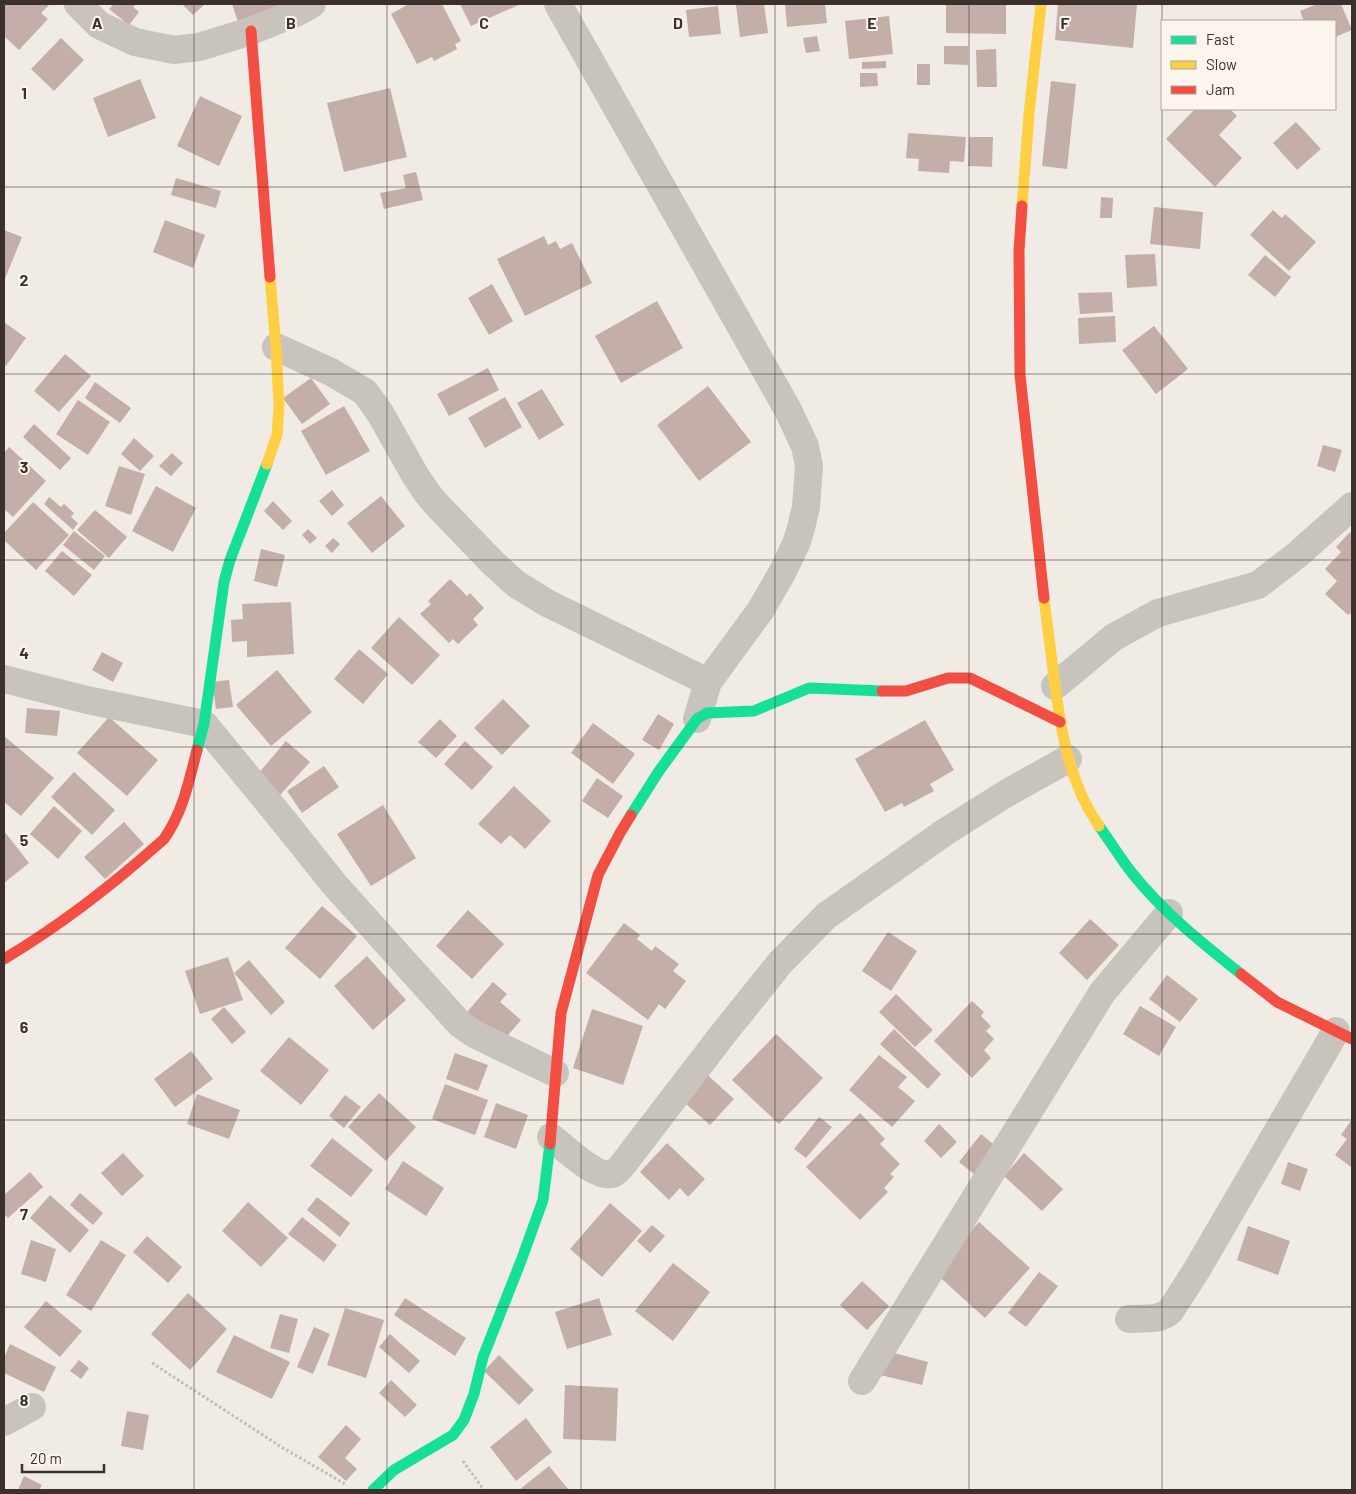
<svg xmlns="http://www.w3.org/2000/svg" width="1356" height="1494" font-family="Barlow,sans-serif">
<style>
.building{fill:#c3afa7}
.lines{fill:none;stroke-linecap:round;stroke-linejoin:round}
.path{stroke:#c2bbb6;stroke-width:3;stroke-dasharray:2.5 2.5;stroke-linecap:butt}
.street{stroke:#c9c3be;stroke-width:28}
.fast{stroke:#16e098;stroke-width:11}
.slow{stroke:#ffcf43;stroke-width:11}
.jam{stroke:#f24e42;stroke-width:11}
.grid{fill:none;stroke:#3b302b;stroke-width:1;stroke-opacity:0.55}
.grid-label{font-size:16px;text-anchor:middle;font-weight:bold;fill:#3b302b;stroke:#fbf5ee;stroke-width:4;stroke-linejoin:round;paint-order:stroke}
</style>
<rect width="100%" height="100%" fill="#f0ebe5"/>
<!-- building -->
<path class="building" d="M4 4H31L33 5 34 4H50L41 13 48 19 19 50 4 36Z
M114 4H136L133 7 139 12 129 25 109 9Z
M182 4H205L193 15Z
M232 4H280L282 9 239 25Z
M406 4H442L461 41 455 44 457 49 434 61 432 57 417 64 391 14 407 5Z
M460 4H521L471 26Z
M743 4H764L768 33 740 37 736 5Z
M785 4H825L827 23 787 27Z
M946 4H1006V34L946 33Z
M1058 4H1137L1133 48 1055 40Z
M1317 4H1341L1352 30 1335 37V21H1304L1300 11Z
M718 6 721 34 689 37 686 10Z
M889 16 893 54 849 59 845 21Z
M817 36 820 51 806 53 803 38Z
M61 38 84 60 54 91 31 69Z
M944 46H968V65L944 64Z
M996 49 997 87H977L976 50Z
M886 61V68L862 69V62Z
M917 64H930V85H917Z
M860 73H877L878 86 860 87Z
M140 79 156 118 108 137 93 98Z
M1051 81 1076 84 1067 169 1042 166Z
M390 88 407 157 344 172 327 103Z
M200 96 242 116 219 166 177 146Z
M1195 109H1230L1237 116 1219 135 1242 158 1215 187 1166 139Z
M1296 122 1321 149 1297 170 1273 143Z
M908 133 966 137 964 162 950 161 949 173 918 171 919 159 906 158Z
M969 137H993L992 167 968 166Z
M416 172 423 200 384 209 380 193 406 188 403 175Z
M176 178 221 191 216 208 171 195Z
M1101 197 1113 198 1112 218H1100Z
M1154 207 1203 212 1200 249 1150 244Z
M1273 210 1282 218 1285 214 1316 242 1289 271 1250 235Z
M165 220 205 235 193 268 153 252Z
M4 230 22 237 4 281Z
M544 236 548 245 556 241 560 249 572 243 592 283 525 316 497 259Z
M1155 254 1157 286 1127 288 1125 255Z
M1265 255 1291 277 1275 297 1248 275Z
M492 284 513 321 489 335 468 298Z
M1112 292 1113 312 1080 314 1078 293Z
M657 301 683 348 621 383 595 336Z
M1115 316 1116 342 1079 344 1078 318Z
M4 322 26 338 6 366 4 364Z
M1154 326 1188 369 1156 394 1122 350Z
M65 354 91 376 59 412 34 391Z
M488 368 499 390 449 416 437 394Z
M311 378 330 404 302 424 283 398Z
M95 382 131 408 120 423 85 398Z
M708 386 751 442 699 481 657 425Z
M542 389 564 425 539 440 517 403Z
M505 397 522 427 485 448 468 418Z
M78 400 110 422 88 455 56 434Z
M344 406 370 451 326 475 301 431Z
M34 424 71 458 60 470 23 437Z
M134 438 154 456 140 471 121 454Z
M1323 445 1342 450 1335 472 1317 466Z
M9 447 46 481 13 517 4 509V453Z
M172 453 183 463 171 476 159 466Z
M119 466 145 474 131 515 105 506Z
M156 486 196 508 173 552 132 531Z
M332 490 344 505 332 516 319 501Z
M381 496 405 526 372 553 347 523Z
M49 497 61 507 64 504 74 513 71 517 78 523 73 530 44 504Z
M273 501 292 521 283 530 264 511Z
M33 502 69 535 36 570 4 540V533Z
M95 510 127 537 109 558 77 530Z
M308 529 317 538 310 544 302 535Z
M74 531 105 556 94 570 63 545Z
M1350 532 1352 535V615L1350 613 1348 615 1325 594 1337 581 1325 569 1341 552 1336 547Z
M333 538 340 544 332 553 325 546Z
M261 549 285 555 277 587 254 581Z
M62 551 92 575 74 596 45 571Z
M450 579 467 596 470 593 484 608 473 619 478 625 458 644 453 639 449 643 420 614 431 604 428 601Z
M291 602 294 654 247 657V641L232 642 231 620 243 619 242 604Z
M399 617 440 655 412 685 371 648Z
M359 649 388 674 363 704 334 679Z
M102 652 123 663 113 682 92 670Z
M277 670 312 712 271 746 236 705Z
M229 680 233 707 216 709 212 682Z
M503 699 530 726 502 755 474 728Z
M27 708 60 711 57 736 25 733Z
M658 714 674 724 659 750 642 740Z
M109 717 158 760 127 796 77 753Z
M440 719 457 736 436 758 418 742Z
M925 720 954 770 930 784 934 791 904 807 902 803 885 812 855 759Z
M593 723 635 754 613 784 571 753Z
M4 736 54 778 21 816 4 802Z
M286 741 310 762 280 795 257 775Z
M465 741 493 767 472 790 444 764Z
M324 766 339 787 302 813 287 791Z
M74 772 115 810 92 835 51 797Z
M597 778 623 796 608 818 582 801Z
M514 786 551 821 525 849 510 835 501 844 478 824Z
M383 805 416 858 371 886 337 834Z
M54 806 82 831 58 859 30 834Z
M124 822 144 844 105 879 84 857Z
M4 831 29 863 4 883Z
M322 906 357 936 320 979 285 948Z
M468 910 504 944 472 979 436 946Z
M1090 919 1119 945 1087 980 1059 953Z
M624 923 640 935 637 939 652 951 655 946 679 964 673 971 686 981 665 1009 659 1004 648 1020 586 973Z
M888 932 917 951 891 991 862 971Z
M367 956 406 1000 373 1030 334 986Z
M228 957 243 1000 200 1014 185 971Z
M249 960 285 1002 271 1015 234 973Z
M1167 975 1198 999 1180 1022 1149 999Z
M493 982 507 994 500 1002 521 1020 504 1040 487 1037 467 1012Z
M896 994 933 1030 915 1047 879 1012Z
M972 1001 984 1012 981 1016 991 1026 986 1031 994 1039 984 1050 991 1058 972 1078 934 1041Z
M1140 1006 1176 1027 1159 1056 1123 1034Z
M224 1007 246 1032 232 1044 211 1019Z
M592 1009 643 1026 623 1085 573 1068Z
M894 1029 941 1074 928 1089 880 1044Z
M776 1034 823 1078 779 1124 732 1080Z
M289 1037 329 1070 301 1105 260 1071Z
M191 1051 213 1079 175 1107 154 1079Z
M455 1053 488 1065 478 1091 446 1079Z
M879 1055 907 1077 898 1087 915 1101 892 1127 849 1090Z
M702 1070 734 1099 710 1125 678 1097Z
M445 1084 488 1100 475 1135 432 1119Z
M379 1093 416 1127 386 1161 348 1127Z
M197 1094 240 1110 229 1139 187 1124Z
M345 1095 361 1107 344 1128 329 1116Z
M496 1103 528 1115 516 1149 484 1137Z
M860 1113 885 1139 880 1144 900 1164 890 1174 894 1177 884 1188 888 1192 860 1220 806 1167Z
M819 1117 832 1127 806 1158 794 1149Z
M1352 1119V1166L1351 1167 1335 1155 1347 1139 1341 1135Z
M939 1124 957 1142 941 1158 924 1141Z
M981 1134 997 1147 975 1175 959 1162Z
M332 1138 373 1170 351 1197 310 1166Z
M667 1143 705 1179 688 1197 680 1188 669 1200 640 1172Z
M123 1153 144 1176 122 1196 101 1173Z
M1024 1153 1063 1189 1042 1211 1004 1176Z
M403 1161 444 1188 426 1216 385 1189Z
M1288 1162 1308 1169 1300 1191 1281 1184Z
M30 1172 43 1187 8 1218 4 1214V1195Z
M80 1193 103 1213 93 1225 70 1205Z
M50 1195 89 1230 70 1253 30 1218Z
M317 1197 350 1223 340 1237 307 1210Z
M248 1202 288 1238 261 1267 222 1231Z
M610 1203 642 1231 602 1277 570 1249Z
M302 1217 337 1245 324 1262 288 1234Z
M979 1222 1030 1268 985 1318 934 1272Z
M652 1225 665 1236 650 1253 637 1241Z
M1248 1226 1290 1241 1278 1275 1237 1260Z
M147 1236 182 1267 168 1283 133 1252Z
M31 1240 56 1249 46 1282 21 1274Z
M101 1240 126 1255 91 1311 66 1295Z
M673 1263 710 1292 673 1341 635 1311Z
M1039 1272 1058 1286 1026 1327 1008 1313Z
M862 1281 889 1306 867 1330 840 1305Z
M188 1293 227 1329 190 1370 151 1334Z
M405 1298 466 1338 455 1356 394 1315Z
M599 1298 612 1335 567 1349 555 1312Z
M46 1301 82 1331 60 1357 24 1327Z
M345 1308 384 1320 366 1378 327 1365Z
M280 1314 298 1319 289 1353 270 1348Z
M314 1327 330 1334 313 1374 297 1367Z
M390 1334 420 1361 409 1373 379 1347Z
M234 1335 290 1362 272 1399 216 1372Z
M10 1344 56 1367 44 1392 4 1373V1358Z
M883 1350 928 1362 922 1385 876 1374Z
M499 1355 534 1390 519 1405 484 1371Z
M79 1360 89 1368 81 1379 70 1371Z
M391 1380 417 1405 405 1417 379 1393Z
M565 1385 618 1388 616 1441 563 1439Z
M127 1411 149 1415 143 1450 121 1446Z
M526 1418 552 1452 516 1481 490 1447Z
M346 1425 361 1439 345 1458 357 1469 346 1481 318 1457Z
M549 1466 569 1490H519Z
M24 1476 42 1485 39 1490H18Z"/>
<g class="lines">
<!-- path -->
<path class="path" d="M152 1363 283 1448 347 1485
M463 1461 484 1490"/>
<!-- street -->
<path class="street" d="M78 4 99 25 135 42 174 50 199 47 251 31 300 11 312 4
M558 4 788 410 805 446 809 466 806 507 801 528 796 544 782 573 760 611 708 682 697 719
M276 347 331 372 365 392 380 413 415 475 427 493 439 507 493 563 516 584 547 603 708 682
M4 679 87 700 204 724 287 825 334 884 460 1024 476 1035 555 1073
M1055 686 1114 637 1158 613 1258 585 1297 555 1352 506
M551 1137C564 1147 595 1178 612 1174 617 1172 621 1167 624 1163L723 1034 780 963 826 916 945 832 1007 793 1068 759
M1129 1319C1143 1318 1161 1321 1171 1310L1196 1271 1336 1031
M862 1381 1102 993 1169 913
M4 1422 32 1407"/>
<!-- fast -->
<path class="fast" d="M197 750 204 724 224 582 230 560 267 464
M631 815 659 771 697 719 707 713 754 711 809 688 882 691
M1099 826C1110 841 1120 858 1132 873 1163 912 1202 943 1241 974
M373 1490 394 1470 453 1435 464 1420 474 1394 483 1357 521 1261 543 1200 550 1144"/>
<!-- slow -->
<path class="slow" d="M1022 206 1029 114 1041 4
M267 464 277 435 279 406 276 347 270 277
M1044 598C1047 625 1051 651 1054 678 1061 730 1068 781 1099 826"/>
<!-- jam -->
<path class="jam" d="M251 31 270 277
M1022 206 1019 251 1020 375 1044 598
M882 691H906L948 678H970L1060 722
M4 959C61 925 115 883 164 839 183 812 189 781 197 750
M1241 974 1277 1002 1352 1039
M550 1144 561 1013 598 875 620 833 631 815"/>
</g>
<!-- grid -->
<path class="grid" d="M194 4V1490M387 4V1490M581 4V1490M775 4V1490M969 4V1490M1162 4V21M1162 109V1490M4 187H1352M4 374H1352M4 560H1352M4 747H1352M4 934H1352M4 1120H1352M4 1307H1352"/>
<g class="grid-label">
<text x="97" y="29">A</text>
<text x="291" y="29">B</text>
<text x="484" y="29">C</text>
<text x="678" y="29">D</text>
<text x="872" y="29">E</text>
<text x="1065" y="29">F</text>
<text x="24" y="99">1</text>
<text x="24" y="286">2</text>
<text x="24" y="473">3</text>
<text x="24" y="659">4</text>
<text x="24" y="846">5</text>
<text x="24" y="1033">6</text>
<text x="24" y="1220">7</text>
<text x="24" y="1406">8</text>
</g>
<!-- border -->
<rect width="1356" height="1494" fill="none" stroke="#3b302b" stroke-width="10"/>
<!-- legend -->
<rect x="1161" y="20" width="175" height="90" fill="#fbf5ee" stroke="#aea6a0"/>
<rect x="1171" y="36" width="25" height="8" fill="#16e098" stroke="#aea6a0"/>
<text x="1206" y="45" font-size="15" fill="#3b302b">Fast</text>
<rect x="1171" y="61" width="25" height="8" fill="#ffcf43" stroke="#aea6a0"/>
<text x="1206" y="70" font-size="15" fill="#3b302b">Slow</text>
<rect x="1171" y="86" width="25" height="8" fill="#f24e42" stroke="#aea6a0"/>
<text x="1206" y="95" font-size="15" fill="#3b302b">Jam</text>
<!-- scale -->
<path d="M22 1464v8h82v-8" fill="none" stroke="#3b302b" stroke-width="2.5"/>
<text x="30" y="1464" font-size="15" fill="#3b302b" stroke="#fbf5ee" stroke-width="4" paint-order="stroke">20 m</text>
</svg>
